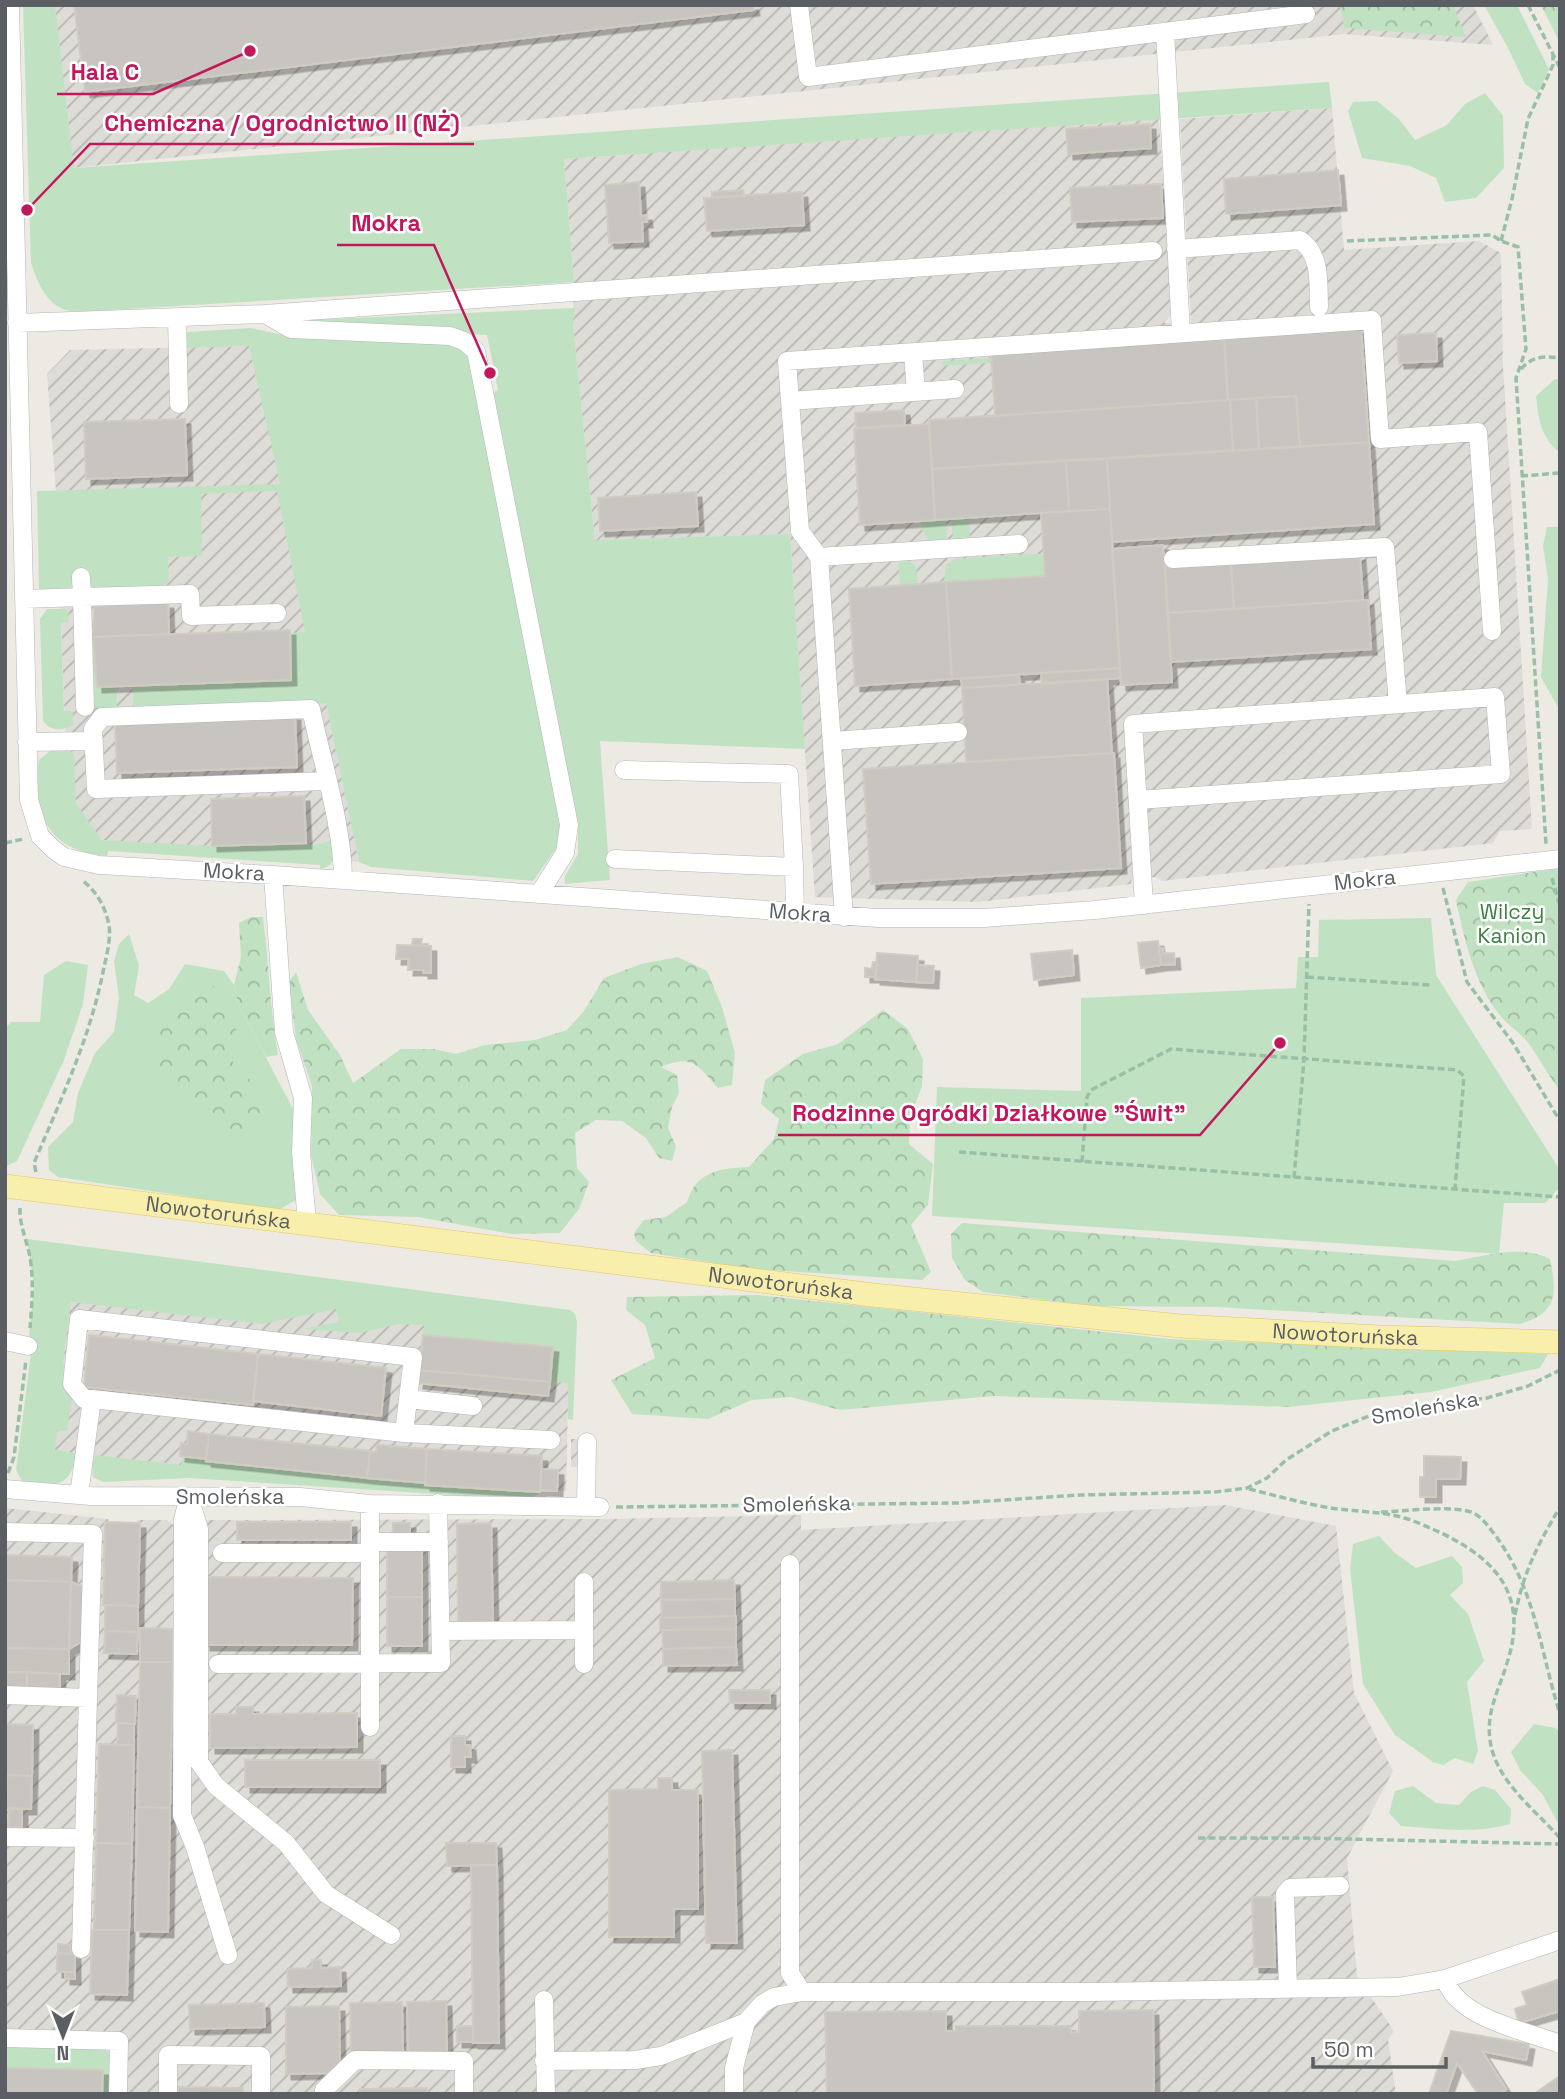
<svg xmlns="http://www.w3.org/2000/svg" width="1565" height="2099" font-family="'Space Grotesk',sans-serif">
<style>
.industrial{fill:url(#industrial-furrows)}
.green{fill:#c1e2c2}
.forest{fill:url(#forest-crowns)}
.building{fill:#c8c5c0;stroke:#d0ccc1;stroke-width:2;filter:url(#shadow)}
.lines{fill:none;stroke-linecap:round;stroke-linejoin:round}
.minor-casing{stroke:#b3b5b9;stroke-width:19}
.major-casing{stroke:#e5c663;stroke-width:24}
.path{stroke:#99c0a6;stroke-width:3.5;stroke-dasharray:7 3.5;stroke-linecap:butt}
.minor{stroke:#fff;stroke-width:18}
.major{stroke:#f8efac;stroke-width:23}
.labels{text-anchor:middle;stroke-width:5;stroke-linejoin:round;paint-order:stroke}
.street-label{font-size:21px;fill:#5b5e62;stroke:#fff}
.park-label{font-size:21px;fill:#3c8042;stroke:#fff}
.leader{fill:none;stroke:#c2185b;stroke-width:2.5}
.callout-dot{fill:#c2185b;stroke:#fff;stroke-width:2.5}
.callout-label{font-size:23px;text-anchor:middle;font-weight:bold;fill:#c2185b;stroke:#fff;stroke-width:5;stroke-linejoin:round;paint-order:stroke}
</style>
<defs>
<pattern id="industrial-furrows" width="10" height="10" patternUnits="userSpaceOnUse" patternTransform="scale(1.75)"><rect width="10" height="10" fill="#dedcd7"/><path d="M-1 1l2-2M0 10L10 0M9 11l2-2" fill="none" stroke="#b7b6b2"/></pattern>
<pattern id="forest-crowns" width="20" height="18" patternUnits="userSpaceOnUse" patternTransform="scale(1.75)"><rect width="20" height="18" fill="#c1e2c2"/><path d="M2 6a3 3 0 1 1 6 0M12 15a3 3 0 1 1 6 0" fill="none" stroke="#a0baa1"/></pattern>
<filter id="shadow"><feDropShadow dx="5.5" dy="5.5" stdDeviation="0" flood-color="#0004"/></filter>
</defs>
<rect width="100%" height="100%" fill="#eceae2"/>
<!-- industrial -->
<path class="industrial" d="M53 5H1473L1493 45 1345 34 73 168Z
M1332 108 1344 250 1479 241 1501 253 1503 366 1532 829 1500 831 1493 843 1162 881 1155 877 1132 879 1131 884 979 902 815 897 790 534 595 540 573 324 574 282 564 159 1159 118 1172 313 1164 323 1191 322 1180 119Z
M249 346 281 484 359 862 102 840 68 804 56 491 47 374 70 350Z
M52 1247 570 1318 566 1491 425 1485V1483L206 1461 186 1469 24 1453Z
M571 1439H592V1467H571Z
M1225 1505 1336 1526 1354 1693 1393 1771 1347 1858 1357 1976 1394 2031 1388 2040 1396 2094H5V1508L108 1519 109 1522 137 1523V1520H167L175 1526H207V1520L607 1519 801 1515V1530Z"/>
<!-- green -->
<path class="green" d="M23 5H55L74 168 1329 82 1332 108 564 159 574 282 76 312C71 311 63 310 59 307 44 299 36 278 31 263Z
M1484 5H1517L1549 69 1538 93 1525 84 1508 48Z
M1485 93 1503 116 1504 168 1476 198 1445 202 1436 178 1410 166 1362 158 1348 111 1353 102 1377 101 1399 119 1415 140 1447 125 1465 104Z
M575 308 573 324 595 540 790 534 805 749 600 741 610 880 565 884V876L578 854V831L493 393 498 390 487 335 319 325 308 320Z
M250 328 288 336 443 342 466 350 472 361 561 829 558 846 533 881 371 867 359 862 326 703 134 709 132 686 291 680 290 633 305 632 277 491 201 494 202 556 168 557 169 580 163 587 92 589 73 584 69 590 41 591 39 589 37 491 280 484 249 346 182 348 188 332Z
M991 358V363L945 366 942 364 944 361Z
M1555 379 1560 380V453C1540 436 1539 420 1536 396Z
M969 518 970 538 953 539 951 519Z
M946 520 947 540 929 541 922 530V521Z
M1547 527H1560V711L1541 677 1548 579 1543 546Z
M1027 554H1043L1045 576 944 582 946 565 955 559Z
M909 561 916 566 918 584 900 585 898 562Z
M47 609H65L68 611 69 622 61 623 64 711H73V724C64 732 48 731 43 720L40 619Z
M90 637H93L97 687H117V707L91 708Z
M69 749 74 756 76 804 102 840 212 846 306 843 307 845 333 841 336 856 330 865 320 870V865L108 851 107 856C48 851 32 815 39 760L51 750Z
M1431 918 1436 975 1560 1170V1187L1545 1203H1504L1499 1254 932 1216 937 1087 1081 1091V998L1296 988 1298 957H1318L1319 920Z
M129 934 139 966 134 995 148 1003 169 989 185 964 224 971 234 985 238 1004 293 1109 296 1200 278 1210 58 1177 49 1170 48 1147 73 1122 78 1093 95 1053 114 1032 119 998 114 961 119 944Z
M66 961 88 965 83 1004 64 1060 17 1161 5 1167V1029L11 1022H40L44 975Z
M27 1239 570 1310 575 1314 577 1322 573 1420 568 1419V1383L550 1382 552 1347 423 1335 424 1325 400 1324 359 1333 302 1329 339 1322 336 1309 262 1324 71 1302 63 1363 72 1397 67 1431H57L55 1450 77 1453C70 1490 54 1486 23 1483L16 1470 32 1345 29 1335 34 1286Z
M95 1455 181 1465 183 1456 206 1459 207 1461 425 1483 426 1485 540 1492 529 1500 189 1478 103 1482 93 1477 92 1460H95Z
M1379 1536 1395 1553 1416 1568 1452 1556 1462 1567 1463 1583 1450 1595 1468 1614 1484 1661 1467 1682 1478 1751 1473 1764 1455 1758 1443 1765 1433 1762 1395 1735 1363 1684 1350 1569 1353 1544Z
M1534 1724 1555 1728 1560 1732V1827L1543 1795 1520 1770 1511 1752Z
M1413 1786 1436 1803 1459 1805 1471 1792 1483 1786 1495 1790 1511 1809 1510 1824C1474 1834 1437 1829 1401 1826L1389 1813 1395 1791Z
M5 2044 104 2048 111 2056 112 2094H102L103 2070 5 2068Z"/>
<!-- forest -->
<path class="forest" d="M1340 5H1453L1466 37 1344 28Z
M1541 5H1560V43Z
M1560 868V1090C1548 1076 1540 1059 1529 1044 1521 1033 1507 1025 1498 1013 1474 982 1464 938 1456 900L1468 882Z
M251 917H263C269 963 270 1010 278 1055L266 1057 238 1004 234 985 241 957 239 923Z
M678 957 707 971 722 1007 735 1053 732 1085 718 1088C698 1065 692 1054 661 1067L677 1075 679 1093 672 1107 668 1128 676 1146 672 1161 659 1158 646 1138 622 1121 596 1120 575 1133 577 1168 589 1182 579 1209 560 1233 512 1234 418 1217 339 1215 320 1194 311 1155 312 1086 296 1039 289 982 296 972 308 1010 340 1055 353 1083 401 1049H434L456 1054 485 1045 535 1040 567 1030 584 1011 604 978 641 964Z
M208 981 220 992 238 1035 231 1060 248 1077 266 1105 261 1124 230 1140 220 1138 215 1118 207 1101 175 1092 158 1067 155 1044 159 1021 178 1006 194 982Z
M883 1010 908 1029 923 1059 922 1086 910 1118 909 1144 933 1164 928 1205 911 1225 931 1272 922 1280 753 1269 651 1253 636 1241 634 1233 644 1220 666 1217 687 1202C696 1171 721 1168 749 1167L774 1139 779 1119 761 1104 765 1080 803 1054 838 1044Z
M962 1223 1455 1261C1485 1256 1522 1244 1550 1259 1557 1293 1558 1313 1520 1324L1216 1307 1092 1306 983 1292 965 1280 952 1258 951 1234Z
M758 1295 1170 1339 1548 1354 1540 1368 1431 1392 1288 1407 993 1396 840 1410 791 1397 752 1400 708 1419 632 1414 611 1380 655 1358 645 1325 626 1310 627 1297Z"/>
<!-- building -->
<path class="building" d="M74 5H753L754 10 85 92Z
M1150 124 1151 148 1068 154 1066 129Z
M1338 170 1341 205 1226 214 1224 179Z
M639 182 641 216 646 215 647 222H642L643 241 609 243 605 185Z
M1161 184 1163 218 1072 222 1070 188Z
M743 190 744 196 712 198V192Z
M802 192 804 225 707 231 704 198Z
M1361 328 1369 442 1300 447 1296 396 1228 400 1224 338Z
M1436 333 1437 361 1399 363 1397 335Z
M1224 337 1228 400 995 416 991 353Z
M1296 396 1300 447 1259 449 1256 398Z
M1256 398 1259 449 1233 451 1230 400Z
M1230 400 1233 451 932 469 929 420Z
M904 410 905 425 856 428 855 413Z
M185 419 187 475 86 479 84 422Z
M929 424 935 520 860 525 854 429Z
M1369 442 1374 524 1112 542 1107 458Z
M1107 458 1110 509 1069 511 1066 460Z
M1066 460 1069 511 935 520 932 469Z
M696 492 698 526 600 531 598 498Z
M1110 509 1120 668 952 679 946 582 1045 576 1041 513Z
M1163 545 1172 682 1121 685 1112 549Z
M1360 555 1363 600 1234 609 1231 564Z
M1231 562 1234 609 1168 613 1165 566Z
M946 582 952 679 855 686 849 589Z
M1368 600 1371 649 1171 662 1168 613Z
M168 603 169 634 93 637 94 606Z
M290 630 291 680 97 687 93 637Z
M1120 668 1121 678 1042 684 1041 673Z
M1019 675 1020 685 962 688 961 679Z
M1107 679 1112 753 966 762 962 688Z
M295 715 297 767 117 773 115 721Z
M1114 753 1121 868 871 884 863 769Z
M304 796 306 843 212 846 211 799Z
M413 939H422L421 945H412Z
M1158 941 1161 965 1141 968 1138 943Z
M397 945 431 946V973H423V970H408L409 959H396Z
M1159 948H1163V954L1174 953 1175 964 1161 965Z
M1072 950 1074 975 1034 980 1031 954Z
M877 953 918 956 916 982 875 979Z
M873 962 877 963 876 977H865V968L872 969Z
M917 965 934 966 933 983 916 982Z
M89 1335 258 1354 253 1405 84 1387Z
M423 1335 553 1347 550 1382 419 1370Z
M258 1354 386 1368 381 1416 253 1401Z
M419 1370 550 1382 548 1396 418 1383Z
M188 1431 209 1434 206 1459 180 1456 181 1443 187 1444Z
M209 1434 370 1451 367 1478 206 1461Z
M377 1445 427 1449 425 1483 367 1478 370 1451 376 1452Z
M427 1449 542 1456 540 1492 425 1485Z
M1424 1456 1461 1457 1460 1479H1436V1497H1420V1477H1424Z
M541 1469 558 1470 557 1491 540 1490Z
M105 1522 140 1523 138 1606 103 1605Z
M237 1522H351V1540H237Z
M393 1523H410V1536H393Z
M491 1523 493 1624H458L457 1524Z
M387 1546H422V1597H387Z
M5 1555 72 1557 71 1582 5 1580Z
M205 1577 353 1578 352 1645H205Z
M5 1580 71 1582 69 1649 5 1648Z
M734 1580 735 1599 661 1600V1582Z
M71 1582 86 1588 84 1640 69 1649Z
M387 1597H422V1646H387Z
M735 1599V1616L662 1618 661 1600Z
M105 1605 138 1606V1632L105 1631Z
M736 1616V1629L660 1630V1618Z
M140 1628 173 1629V1662H140Z
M736 1629V1647L663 1649 662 1630Z
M105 1631 138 1632 137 1654 104 1653Z
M736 1647 737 1665 663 1666V1649Z
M5 1648 69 1649V1674L5 1672Z
M140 1662H173L170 1808 137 1807Z
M5 1672H27V1689L5 1688Z
M27 1672 60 1674V1690L27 1689Z
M729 1690H770V1703H730Z
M117 1695 136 1696 135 1724 116 1723Z
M236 1707H253V1714L357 1713V1747L210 1748V1714H236Z
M118 1723 134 1724V1745H117Z
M6 1724 33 1725 32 1776 5 1775Z
M451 1736H465V1745H470L471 1757H465V1767H451Z
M99 1744 134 1745 132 1844 96 1843Z
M732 1750 737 1943H706L702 1751Z
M245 1760H380V1787H245Z
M7 1775 32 1776 31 1809 6 1808Z
M658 1778H672V1790H698V1909H674V1937H609V1790L658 1789Z
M137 1807 170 1808 168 1932 135 1931Z
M9 1809H22V1827H8Z
M96 1843 132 1844 129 1930H94Z
M446 1843H496L497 1865 447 1866Z
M471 1865H497L499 2043H473Z
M1252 1897H1273L1275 1967H1254Z
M92 1930H129L127 1995 90 1994Z
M58 1944 71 1945V1954L58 1953Z
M57 1953 75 1954V1972H57Z
M312 1960H321V1968L340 1967 341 1986 288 1987 287 1969 312 1968Z
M65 1972H75V1979H65Z
M1560 1979V2011L1519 2023 1515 2009 1527 2005 1522 1992Z
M446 2001 447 2054 408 2055 407 2002Z
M402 2002 403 2054 351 2055 350 2003Z
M264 2003 265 2027 190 2029 189 2005Z
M339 2006 340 2073 286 2074V2007Z
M1153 2010 1154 2094H827L825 2012 946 2011V2031H956V2026H1070L1071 2033 1079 2032V2011Z
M457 2026H473V2042H457Z
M1451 2031 1529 2044 1526 2060 1482 2051 1506 2089 1500 2094H1478L1457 2063 1446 2094H1429Z
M5 2068 103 2070 102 2094H5Z
M1560 2076V2094H1534Z
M178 2087 243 2088V2094H178Z
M427 2088V2094H360V2089Z"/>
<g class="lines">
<!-- minor casing -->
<g class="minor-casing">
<path id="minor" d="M10 5 29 800 40 836 53 849 64 857 99 865 273 875 878 918H984L1095 910 1560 859
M799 5 808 77 1306 14
M1165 32 1181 333
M1176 249 1300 240C1322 255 1318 284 1319 307
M265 314 291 329 450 336 464 341 476 351 569 825 565 853 539 894
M177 318 179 404
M17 323 265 314 1153 251
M913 353 916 392
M790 401 787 361 1372 320 1380 439 1478 432 1492 631
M819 557 800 531 790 401 955 389
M1173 559 1385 547 1398 704
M81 577 82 597 190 594 191 616 277 613
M24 599 82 597 85 707
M833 741 958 732
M27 742 94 741
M624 770 789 774 794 867
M327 781 96 789 93 729 102 717 311 709C322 762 343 827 343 880
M1138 800 1501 774 1495 697 1133 724 1144 905
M615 859 794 867 795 913
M273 875 284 1032 303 1098 301 1152 307 1223
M844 917 819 557 1019 544
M5 1341 28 1346
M92 1399H84L72 1384 79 1319 413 1357 408 1399
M404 1433 408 1399 473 1406
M5 1489 91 1496 300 1497 370 1504 600 1507
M79 1495 92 1399 404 1433 551 1440
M189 1497 199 1529V1762L216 1786 286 1843 326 1894 391 1935
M189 1497 183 1519 182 1815 195 1847 228 1955
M586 1507 587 1442
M5 1532 93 1534 88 1698 5 1695
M370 1542H439
M222 1553H370V1727
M370 1553V1504
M790 1564V1973L802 1992H1092L1398 1987 1445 1979 1560 1940
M441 1631 584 1630V1582
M218 1664 441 1663 438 1503
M584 1664V1630
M5 1837 85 1838
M81 1949 88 1698
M1445 1979C1458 2019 1524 2030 1560 2044
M1288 1989 1285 1894 1290 1888 1340 1886
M544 2000 546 2094
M5 2038 119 2041 118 2094
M544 2061 635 2060 661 2056 746 2022 762 2004 774 1997 802 1992
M168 2094V2055L261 2056V2094
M324 2094V2090L355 2060 464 2061V2094
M734 2094V2068L746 2022"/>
</g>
<!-- major casing -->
<g class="major-casing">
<g id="major">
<path id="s1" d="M5 1186 873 1295 1180 1326 1379 1337 1560 1342"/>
</g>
</g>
<!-- path -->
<path class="path" d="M1528 5 1560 68
M1347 241 1492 235 1501 241 1518 247 1526 349 1516 378 1546 844
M1501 241 1512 199 1528 119 1553 65V54
M1521 369C1532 356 1544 356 1560 358
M1521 476 1560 473
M5 843 24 839
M1552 878 1560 906
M1443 888 1467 982 1513 1043 1560 1121
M1307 977 1430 985
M959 1152 1560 1197
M1082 1162 1087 1097 1091 1090 1171 1049 1457 1070 1464 1076 1455 1189
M36 1172 34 1163C61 1099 91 1036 104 967 107 954 111 938 109 925 105 906 97 892 82 880
M1294 1178 1304 1059 1309 904
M20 1208C19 1224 27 1241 30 1257 34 1282 32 1304 30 1328
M8 1473 14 1457 26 1360
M1249 1489C1278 1496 1308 1505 1338 1509 1364 1512 1392 1512 1416 1522 1483 1549 1533 1584 1507 1663 1499 1690 1486 1711 1490 1740 1495 1780 1534 1809 1560 1838
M616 1507 958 1503 1080 1495 1215 1492 1247 1488 1267 1478 1286 1460 1332 1431 1369 1416 1411 1407 1487 1398 1528 1386 1560 1370
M1381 1512C1406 1511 1444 1506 1467 1511 1480 1513 1487 1525 1495 1535 1536 1590 1540 1651 1560 1714
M1515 1615C1524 1571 1537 1546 1560 1507
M1198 1838H1305L1560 1844"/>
<!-- minor -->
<use href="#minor" class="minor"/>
<!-- major -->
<use href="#major" class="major"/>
</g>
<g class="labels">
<!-- street labels -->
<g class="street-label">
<text transform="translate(234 872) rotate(3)" y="7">Mokra</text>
<text transform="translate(1365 880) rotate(-6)" y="7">Mokra</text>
<text transform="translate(800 913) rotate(4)" y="7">Mokra</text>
<text dy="7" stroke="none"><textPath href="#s1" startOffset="215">Nowotoruńska</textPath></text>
<text dy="7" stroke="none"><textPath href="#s1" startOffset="782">Nowotoruńska</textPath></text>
<text dy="7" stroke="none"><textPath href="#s1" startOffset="1349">Nowotoruńska</textPath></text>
<text transform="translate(1425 1408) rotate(-10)" y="7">Smoleńska</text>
<text x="230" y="1504">Smoleńska</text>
<text transform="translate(797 1504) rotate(-1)" y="7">Smoleńska</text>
</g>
<!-- park labels -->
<g class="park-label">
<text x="1512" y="919">Wilczy<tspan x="1512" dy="24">Kanion</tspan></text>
</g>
</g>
<!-- callouts -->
<path class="leader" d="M250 51L153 94H57M27 210L90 144H474M490 373L434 245H337M1280 1043L1200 1135H778"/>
<g class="callout-dot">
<circle cx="250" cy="51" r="7"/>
<circle cx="27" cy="210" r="7"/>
<circle cx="490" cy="373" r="7"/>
<circle cx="1280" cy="1043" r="7"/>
</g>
<g class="callout-label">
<text x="105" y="80">Hala C</text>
<text x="282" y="131">Chemiczna / Ogrodnictwo II (NŻ)</text>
<text x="386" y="231">Mokra</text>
<text x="989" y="1121">Rodzinne Ogródki Działkowe "Świt"</text>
</g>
<!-- border -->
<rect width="1565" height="2099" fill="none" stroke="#5b5e62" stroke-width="14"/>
<!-- north arrow -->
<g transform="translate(63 2036) rotate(180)" stroke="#ffffff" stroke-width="5" paint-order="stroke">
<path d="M0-5L12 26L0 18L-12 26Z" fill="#5b5e62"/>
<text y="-10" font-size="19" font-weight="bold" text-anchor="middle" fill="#5b5e62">N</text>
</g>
<!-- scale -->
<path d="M1313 2057v10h133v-10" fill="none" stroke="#5b5e62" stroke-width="3.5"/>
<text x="1324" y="2057" font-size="21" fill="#5b5e62" stroke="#ffffff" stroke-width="5" paint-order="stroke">50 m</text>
</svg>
